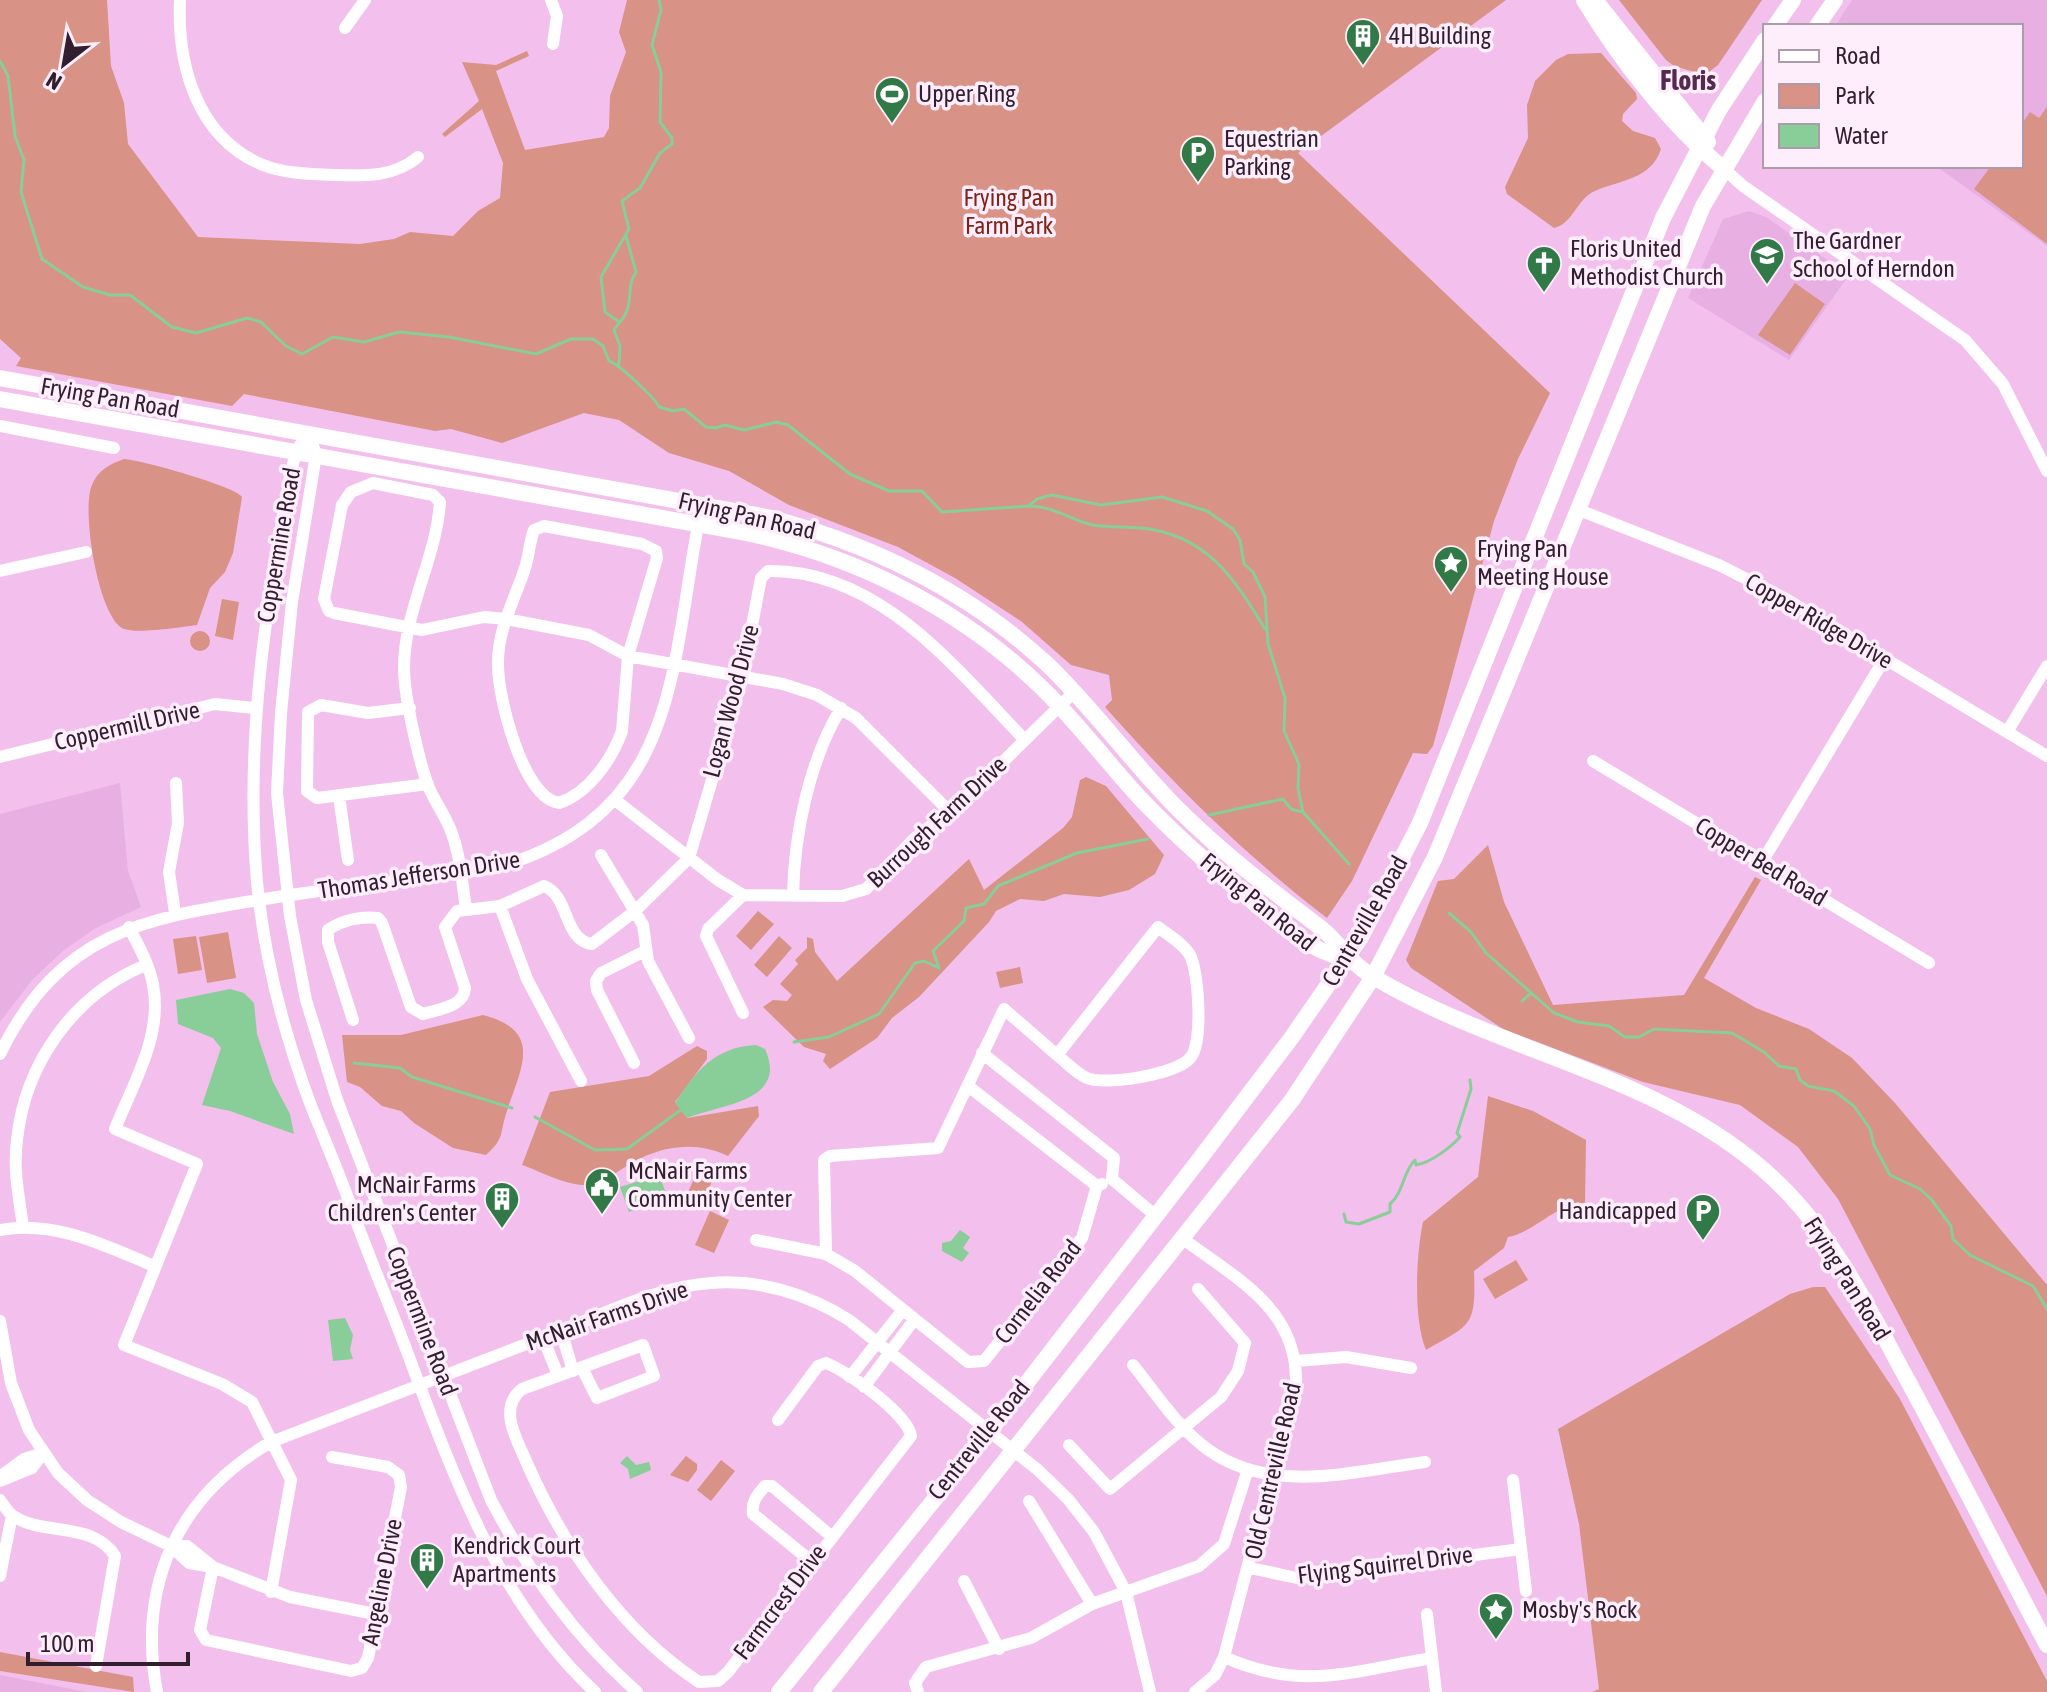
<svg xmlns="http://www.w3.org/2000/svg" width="2047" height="1692" font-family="'Asap Condensed',sans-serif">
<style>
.built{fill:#e8b0e2}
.green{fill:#d89286}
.water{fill:#89cd99}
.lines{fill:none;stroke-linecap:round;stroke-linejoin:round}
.stream{stroke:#89cd99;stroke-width:3}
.minor{stroke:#fff;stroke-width:12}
.major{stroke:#fff;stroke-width:16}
.labels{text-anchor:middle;stroke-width:7;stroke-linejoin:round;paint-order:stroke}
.poi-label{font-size:24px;fill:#311e2f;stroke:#feeefc;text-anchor:start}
.park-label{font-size:24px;fill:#802215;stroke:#feeefc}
.street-label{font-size:24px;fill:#311e2f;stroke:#feeefc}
.quarter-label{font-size:28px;font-weight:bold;fill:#542a50;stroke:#feeefc}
</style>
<rect width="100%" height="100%" fill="#f3bfec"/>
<!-- built -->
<path class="built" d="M1852 0H2047V246L1936 166H2021V26H1835Z
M1749 211 1766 217 1849 275 1789 360 1688 298 1723 219Z
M120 783 128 871 141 907 96 928 64 950 32 980 0 1022V814Z
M0 1675 87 1692H0Z"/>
<!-- green -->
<path class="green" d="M0 0H107L111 66 124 103 128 144 198 237 360 244 394 239 410 232 453 236 478 211 500 198 503 163 482 109 445 137 442 134 479 101 462 62 496 65 527 51 529 56 496 71 525 150 604 137 609 128 610 96 626 52 619 32 627 0H1506L1298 153 1550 393 1518 459 1494 521 1433 746 1427 754 1413 753 1352 881 1327 918C1245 855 1174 785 1105 707L1112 700 1109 675 1071 665 1022 622 955 578 898 547 789 505 729 471 669 453 619 420 584 413 502 443 451 429 435 431 244 394 232 406 16 366 21 358 0 339Z
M1619 0H1762L1718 65 1705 75 1674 66 1666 60Z
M1601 53 1636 93 1637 99 1623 114 1622 121 1633 131 1655 138 1661 149C1651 180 1619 180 1595 191 1577 198 1573 224 1554 228L1507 194 1505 187 1528 138 1527 105 1535 81 1556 60 1568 54Z
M2047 107V244L1974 189 1991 166H2021V125L2030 112 2039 118Z
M1795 283 1825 304 1790 355 1758 335Z
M124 459C142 460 237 487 242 497L233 553 225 572 210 588 197 625C182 627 137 634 124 629 98 618 81 509 92 485 98 470 110 464 124 459Z
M222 599 239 602 233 640 215 636Z
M190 641a10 10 0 1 1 20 0a10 10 0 1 1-20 0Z
M1086 777 1106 786 1164 855 1155 874 1129 890 1100 897 1064 894 1044 901 1020 899 996 911 989 922 919 997 892 1018 877 1038 830 1069 823 1061 826 1054 804 1047 763 1007 773 1000 787 1001 792 995 780 984 798 964 795 960 807 948V937L813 939 815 952 837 981 969 859 984 890 1063 828 1072 817 1080 780Z
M1488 845 1504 902 1553 1005 1684 995 1755 877 1761 880 1704 978 1756 1008 1809 1029 1852 1058 1895 1103 2047 1285V1596L1838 1199 1798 1147 1740 1105 1643 1082 1503 1029 1411 968 1406 960 1438 881 1454 879Z
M758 911 774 924 751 950 736 936Z
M228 932 236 978 207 983 199 937Z
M196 936 202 970 178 974 173 939Z
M779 936 792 948 767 977 754 965Z
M1020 967 1023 983 1000 988 996 972Z
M483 1015C545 1031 520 1069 507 1111 499 1133 506 1137 486 1155L453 1148 414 1123 401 1111 382 1106 360 1087 347 1082 342 1035H401Z
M697 1046 707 1051V1059L675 1102 687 1118 758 1106 759 1116 728 1156C692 1139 655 1147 622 1169 613 1175 599 1184 588 1185 566 1186 542 1172 522 1165L550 1092 649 1076Z
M1488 1096 1533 1111 1586 1140 1585 1203C1554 1204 1536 1232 1508 1237L1504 1248 1474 1271C1476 1328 1471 1324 1426 1350 1413 1318 1416 1256 1423 1222L1478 1177Z
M699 1168 715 1175 699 1210 683 1203Z
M710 1211 729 1220 714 1253 695 1245Z
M1516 1260 1528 1280 1495 1299 1483 1279Z
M1813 1287H1825L1900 1399 2047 1681V1692H1592L1599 1689 1579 1524 1558 1429 1790 1294Z
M686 1456 697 1464V1470L688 1482 670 1475Z
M721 1460 735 1471 711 1501 697 1490Z
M0 1652 133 1677 134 1692 0 1671Z"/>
<!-- water -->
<path class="water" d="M230 989 244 993 254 1003 257 1034 273 1082 290 1114 294 1134 230 1111 202 1105 221 1048 213 1038 178 1024 176 1000Z
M756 1045 765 1049C789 1102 720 1104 687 1118L675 1103C696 1071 715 1047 756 1045Z
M659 1175 668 1198 629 1212 620 1187Z
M960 1230 970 1237 963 1248 969 1253 962 1262 942 1251V1243L951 1241Z
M345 1318 353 1335 350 1350 353 1359 333 1361 328 1320Z
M627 1456 636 1465 649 1462 651 1470 630 1479 628 1469 620 1463Z"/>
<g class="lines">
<!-- stream -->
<path class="stream" d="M0 61 8 76 15 136 24 160 21 192 42 259 83 287 110 295H130L172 327 196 333 247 318 261 322 286 346 302 354 333 337 364 342 399 332 449 337 536 354 571 339H593L603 346 609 361C619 364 655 398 659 407L673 411 684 409 706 427 716 428 725 425 744 430 777 422 788 425 850 474 889 491H922L942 512 1029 506 1037 499 1052 495 1101 505 1162 497 1207 511 1233 529 1240 540 1244 564 1253 572 1265 597 1268 644 1285 698 1284 731 1299 764 1298 788 1303 812 1349 864
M618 321 605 312 601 277 629 229 622 201 640 188 660 153 672 144V138L660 122 661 72 652 45 661 10 659 0
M619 364 620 346 614 330C619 321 626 318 628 307 632 292 627 286 636 272L626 236
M1029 506C1054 506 1070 520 1093 525 1109 528 1126 526 1142 528 1207 535 1234 578 1265 629
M1209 815 1283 799 1291 809 1303 812
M1449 913 1471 932 1486 953 1554 1013 1578 1022 1609 1026 1625 1037H1639L1654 1029 1732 1033 1764 1052 1779 1066 1796 1069 1800 1080 1808 1086 1834 1091 1854 1106 1870 1129 1874 1145 1890 1175 1920 1189 1931 1199 1951 1226 1953 1239 1970 1255 2033 1286 2047 1309
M1522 1001 1530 994
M794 1042 829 1037 879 1014 915 963 924 961 939 968 933 951 964 921 966 908 984 904 998 886 1077 853 1148 839
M354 1063 400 1068 412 1077 512 1108
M535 1117 595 1150 627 1149 682 1109
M1344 1214 1346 1222 1359 1224 1390 1212V1204C1404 1192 1403 1171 1415 1160L1416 1165C1430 1163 1450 1148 1460 1137L1457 1133 1471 1089 1470 1080"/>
<!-- minor -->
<path class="minor" d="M180 0C177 65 197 138 263 165 285 174 312 174 336 175 366 176 394 177 418 157
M551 0 557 16 553 44
M345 28 365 0
M1723 168 1743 186 1965 340 2003 384 2047 471
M0 426 114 448
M309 433 316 455 292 602 281 713 277 793 290 916 306 1000 337 1100 491 1500C530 1574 574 1636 637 1692
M309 433 296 451 291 473C265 609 245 743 257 882 264 956 284 1033 310 1103 323 1136 337 1168 349 1201 368 1256 392 1310 412 1365 456 1483 501 1605 595 1692
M1579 510 1719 565 1784 598 2047 756
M544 526 642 544 656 551 657 558 628 656 622 731C612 759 589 793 559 803 523 798 498 698 498 665 497 631 514 601 524 571 529 558 529 543 534 530Z
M0 571 86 552
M410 708 368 713 321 705 308 712 307 791 317 798 428 784
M2007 732 2047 666
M0 757 215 704 254 708
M1593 761 1929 963
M339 796 348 860
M615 800 718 880 743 895 842 896 866 889 915 838 962 802 1074 692
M601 855 643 925 648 961 689 1038
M1762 862 1885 658
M743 895 708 929 706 936 743 1013
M793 896C794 835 809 761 841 708
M500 906 527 979 581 1081
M466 909C462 882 460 851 449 826 443 813 435 801 429 788 419 762 404 696 404 668 404 610 436 560 440 502L433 495 373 483 351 492 342 505 324 599 329 611 334 613 422 630 484 617 506 619 589 635 628 656 783 684 817 695 856 718 949 811
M175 913 169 872 178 823 176 783
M129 927C138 945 150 966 153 985 163 1035 133 1084 115 1129L197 1164 124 1345 222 1384 252 1402 291 1480 271 1592
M1158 927C1168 935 1183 943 1190 955 1199 973 1203 1041 1191 1057 1179 1074 1106 1086 1087 1078 1076 1073 1066 1062 1057 1055Z
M353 1020 328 942V930C342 920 361 916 378 918L382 923 411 1007 423 1014C439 1009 464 1007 465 988L445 927 457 911 500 906 544 886C570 896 563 940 592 944L635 911 689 858 742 678 761 578 768 571C879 569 955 668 1025 740
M982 1053 1114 1158 1112 1179
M0 1054C61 929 147 918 271 898 345 886 420 879 495 868 685 814 669 664 702 504
M634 1063 597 990 596 981 601 973 645 951
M968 1086 1097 1186 1102 1184
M1112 1179 1156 1216
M23 1226C19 1198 13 1169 17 1140 25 1063 74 994 146 965
M0 1230C55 1220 104 1245 154 1266
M1182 1238C1233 1277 1296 1306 1296 1380L1224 1657 1215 1675 1195 1692
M756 1240 826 1254 855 1271 968 1362 984 1361 1082 1238 1097 1186
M826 1254 824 1160 830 1156 938 1148 1004 1009 1057 1055
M0 1321 11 1383 29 1430 58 1473 87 1500 121 1522 171 1546 189 1563 213 1567 290 1597 375 1614
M561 1331 573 1371
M543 1338 558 1375
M1296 1361 1346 1357 1411 1368
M1133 1365C1156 1393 1179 1430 1210 1451 1274 1495 1354 1471 1425 1462
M582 1368 597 1398 654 1376 643 1345 522 1389C498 1408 516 1438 526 1461 563 1546 621 1631 699 1682L718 1681 728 1672 911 1436C908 1414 847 1371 826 1363L818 1366 778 1420
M850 1377 902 1311
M864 1387 914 1320
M1069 1445 1110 1489 1221 1397 1238 1371 1245 1343 1198 1289
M1 1476 24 1459 43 1453
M1513 1480 1526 1591
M0 1481 32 1468 43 1453
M0 1500C3 1504 7 1511 12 1515 42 1537 92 1520 115 1556L96 1666
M1029 1501 1092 1604
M171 1546H187L213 1567
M811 1561 753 1514C751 1502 757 1495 765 1486H772L831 1536
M213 1567 200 1630 206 1640 351 1671 362 1668 368 1658 401 1487 399 1475 388 1467 332 1457
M1250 1568 1297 1578 1521 1549
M0 1576 12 1515
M964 1581 999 1649
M1427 1614 1436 1692
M1224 1657C1303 1692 1351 1671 1432 1658
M157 1692C137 1585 177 1497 271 1442 364 1406 457 1371 550 1335 602 1315 654 1287 711 1283 759 1279 808 1294 849 1320L1038 1470 1068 1499 1094 1532 1126 1592 1150 1692
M918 1692 915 1683 926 1667 1031 1638 1092 1604 1199 1566 1224 1544 1248 1469"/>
<!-- major -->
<path class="major" d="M1584 0C1619 58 1671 126 1723 168
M1595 0 1708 142
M1775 26 1793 0
M1817 26 1835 0
M0 378 767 517C871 544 968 591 1047 664 1094 709 1132 763 1178 809 1222 853 1271 890 1321 928 1341 944 1346 960 1372 976 1504 1056 1676 1076 1787 1192 1836 1243 1869 1308 1902 1370 1952 1461 1998 1553 2047 1645
M0 399 746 533C856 556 961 609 1042 688 1077 722 1106 761 1139 797 1172 832 1208 864 1245 895 1276 921 1306 950 1346 959
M779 1692 988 1433 1199 1160 1292 1037 1361 937 1420 823 1663 218 1719 110 1765 40
M821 1692 1292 1100 1373 977 1435 857 1703 206 1765 101"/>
</g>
<!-- icons -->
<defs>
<g id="building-pin" transform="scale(1.8)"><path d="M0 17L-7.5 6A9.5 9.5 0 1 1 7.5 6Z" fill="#317a48" stroke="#feeefc"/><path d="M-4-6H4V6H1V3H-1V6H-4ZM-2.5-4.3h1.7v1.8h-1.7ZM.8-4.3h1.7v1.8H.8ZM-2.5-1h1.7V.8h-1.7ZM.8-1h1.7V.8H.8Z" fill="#fff"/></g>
<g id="stadium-pin" transform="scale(1.8)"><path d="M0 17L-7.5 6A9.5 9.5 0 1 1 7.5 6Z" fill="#317a48" stroke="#feeefc"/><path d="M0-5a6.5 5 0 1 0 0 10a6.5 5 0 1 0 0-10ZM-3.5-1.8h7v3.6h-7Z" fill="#fff"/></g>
<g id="parking-pin" transform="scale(1.8)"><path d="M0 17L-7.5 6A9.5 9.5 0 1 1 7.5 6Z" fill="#317a48" stroke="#feeefc"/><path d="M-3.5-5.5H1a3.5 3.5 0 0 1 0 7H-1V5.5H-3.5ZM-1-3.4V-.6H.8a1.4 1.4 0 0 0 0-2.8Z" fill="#fff"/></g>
<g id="school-pin" transform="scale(1.8)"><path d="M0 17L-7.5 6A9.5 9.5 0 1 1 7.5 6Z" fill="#317a48" stroke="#feeefc"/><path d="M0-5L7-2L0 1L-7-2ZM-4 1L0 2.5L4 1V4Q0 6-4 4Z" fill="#fff"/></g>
<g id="church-pin" transform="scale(1.8)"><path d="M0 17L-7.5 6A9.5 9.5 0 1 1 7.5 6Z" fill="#317a48" stroke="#feeefc"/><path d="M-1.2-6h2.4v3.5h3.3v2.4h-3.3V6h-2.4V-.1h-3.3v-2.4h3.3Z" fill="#fff"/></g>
<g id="sight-pin" transform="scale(1.8)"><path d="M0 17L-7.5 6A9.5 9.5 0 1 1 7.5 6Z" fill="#317a48" stroke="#feeefc"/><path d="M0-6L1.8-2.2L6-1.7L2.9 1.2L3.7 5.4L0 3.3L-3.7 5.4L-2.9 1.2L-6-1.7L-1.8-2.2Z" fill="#fff"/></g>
<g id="civic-pin" transform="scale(1.8)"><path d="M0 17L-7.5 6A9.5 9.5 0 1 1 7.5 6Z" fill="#317a48" stroke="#feeefc"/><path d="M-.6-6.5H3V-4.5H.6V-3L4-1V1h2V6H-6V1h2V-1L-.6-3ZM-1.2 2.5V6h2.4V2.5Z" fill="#fff"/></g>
</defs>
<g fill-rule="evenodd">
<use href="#building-pin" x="1363" y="36"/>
<use href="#stadium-pin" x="892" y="94"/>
<use href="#parking-pin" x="1198" y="153"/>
<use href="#school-pin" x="1767" y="255"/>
<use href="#church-pin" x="1544" y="263"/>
<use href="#sight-pin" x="1451" y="563"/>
<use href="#civic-pin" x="602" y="1185"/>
<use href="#building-pin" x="502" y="1199"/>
<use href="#parking-pin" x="1703" y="1211"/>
<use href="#building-pin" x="427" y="1560"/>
<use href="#sight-pin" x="1496" y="1610"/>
</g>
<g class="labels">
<!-- poi labels -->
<g class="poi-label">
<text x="1389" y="44">4H Building</text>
<text x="918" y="102">Upper Ring</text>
<text x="1224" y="147">Equestrian<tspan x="1224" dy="28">Parking</tspan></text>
<text x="1793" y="249">The Gardner<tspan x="1793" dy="28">School of Herndon</tspan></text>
<text x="1570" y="257">Floris United<tspan x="1570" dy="28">Methodist Church</tspan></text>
<text x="1477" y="557">Frying Pan<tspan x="1477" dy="28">Meeting House</tspan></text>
<text x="628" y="1179">McNair Farms<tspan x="628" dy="28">Community Center</tspan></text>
<text x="476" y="1193" text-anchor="end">McNair Farms<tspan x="476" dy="28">Children's Center</tspan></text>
<text x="1677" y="1219" text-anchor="end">Handicapped</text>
<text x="453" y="1554">Kendrick Court<tspan x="453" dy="28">Apartments</tspan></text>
<text x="1522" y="1618">Mosby's Rock</text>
</g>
<!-- park labels -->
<g class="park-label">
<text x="1009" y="206">Frying Pan<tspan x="1009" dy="28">Farm Park</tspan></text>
</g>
<!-- street labels -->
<g class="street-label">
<text transform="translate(110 398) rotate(10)" y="8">Frying Pan Road</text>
<text transform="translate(747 516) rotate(13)" y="8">Frying Pan Road</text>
<text transform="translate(279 545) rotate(-80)" y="8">Coppermine Road</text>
<text transform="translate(1819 621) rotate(30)" y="8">Copper Ridge Drive</text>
<text transform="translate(731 701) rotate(-75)" y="8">Logan Wood Drive</text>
<text transform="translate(127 726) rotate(-13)" y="8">Coppermill Drive</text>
<text transform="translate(937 822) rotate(-43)" y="8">Burrough Farm Drive</text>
<text transform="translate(1761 862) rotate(31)" y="8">Copper Bed Road</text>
<text transform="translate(419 875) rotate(-9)" y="8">Thomas Jefferson Drive</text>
<text transform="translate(1258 902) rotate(39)" y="8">Frying Pan Road</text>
<text transform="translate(1365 921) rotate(-60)" y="8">Centreville Road</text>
<text transform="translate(1847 1279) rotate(58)" y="8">Frying Pan Road</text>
<text transform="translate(1038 1292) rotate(-52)" y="8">Cornelia Road</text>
<text transform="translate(607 1316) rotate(-19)" y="8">McNair Farms Drive</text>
<text transform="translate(422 1321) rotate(69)" y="8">Coppermine Road</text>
<text transform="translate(979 1440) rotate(-51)" y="8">Centreville Road</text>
<text transform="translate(1273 1471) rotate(-77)" y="8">Old Centreville Road</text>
<text transform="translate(1385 1565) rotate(-7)" y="8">Flying Squirrel Drive</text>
<text transform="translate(382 1582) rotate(-79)" y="8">Angeline Drive</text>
<text transform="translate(780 1602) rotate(-53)" y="8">Farmcrest Drive</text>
</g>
<!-- quarter labels -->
<g class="quarter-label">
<text x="1688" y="90">Floris</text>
</g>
</g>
<!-- legend -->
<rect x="1763" y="24" width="260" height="144" fill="#feeefc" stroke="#ac9baa" stroke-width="2"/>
<rect x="1779" y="50" width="40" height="12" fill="#ffffff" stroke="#ac9baa" stroke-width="2"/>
<text x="1835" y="64" font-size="24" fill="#311e2f">Road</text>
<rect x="1779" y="84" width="40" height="24" fill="#d89286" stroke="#ac9baa" stroke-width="2"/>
<text x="1835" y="104" font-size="24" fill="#311e2f">Park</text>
<rect x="1779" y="124" width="40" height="24" fill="#89cd99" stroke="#ac9baa" stroke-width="2"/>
<text x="1835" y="144" font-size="24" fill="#311e2f">Water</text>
<!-- north arrow -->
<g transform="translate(64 64) rotate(211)" stroke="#feeefc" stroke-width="6" paint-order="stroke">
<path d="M0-6L14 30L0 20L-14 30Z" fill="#311e2f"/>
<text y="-12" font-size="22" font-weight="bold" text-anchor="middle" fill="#311e2f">N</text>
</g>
<!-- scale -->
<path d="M28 1652v12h160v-12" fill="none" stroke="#311e2f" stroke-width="4"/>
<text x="40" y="1652" font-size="24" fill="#311e2f" stroke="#feeefc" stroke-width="6" paint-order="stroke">100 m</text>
</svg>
